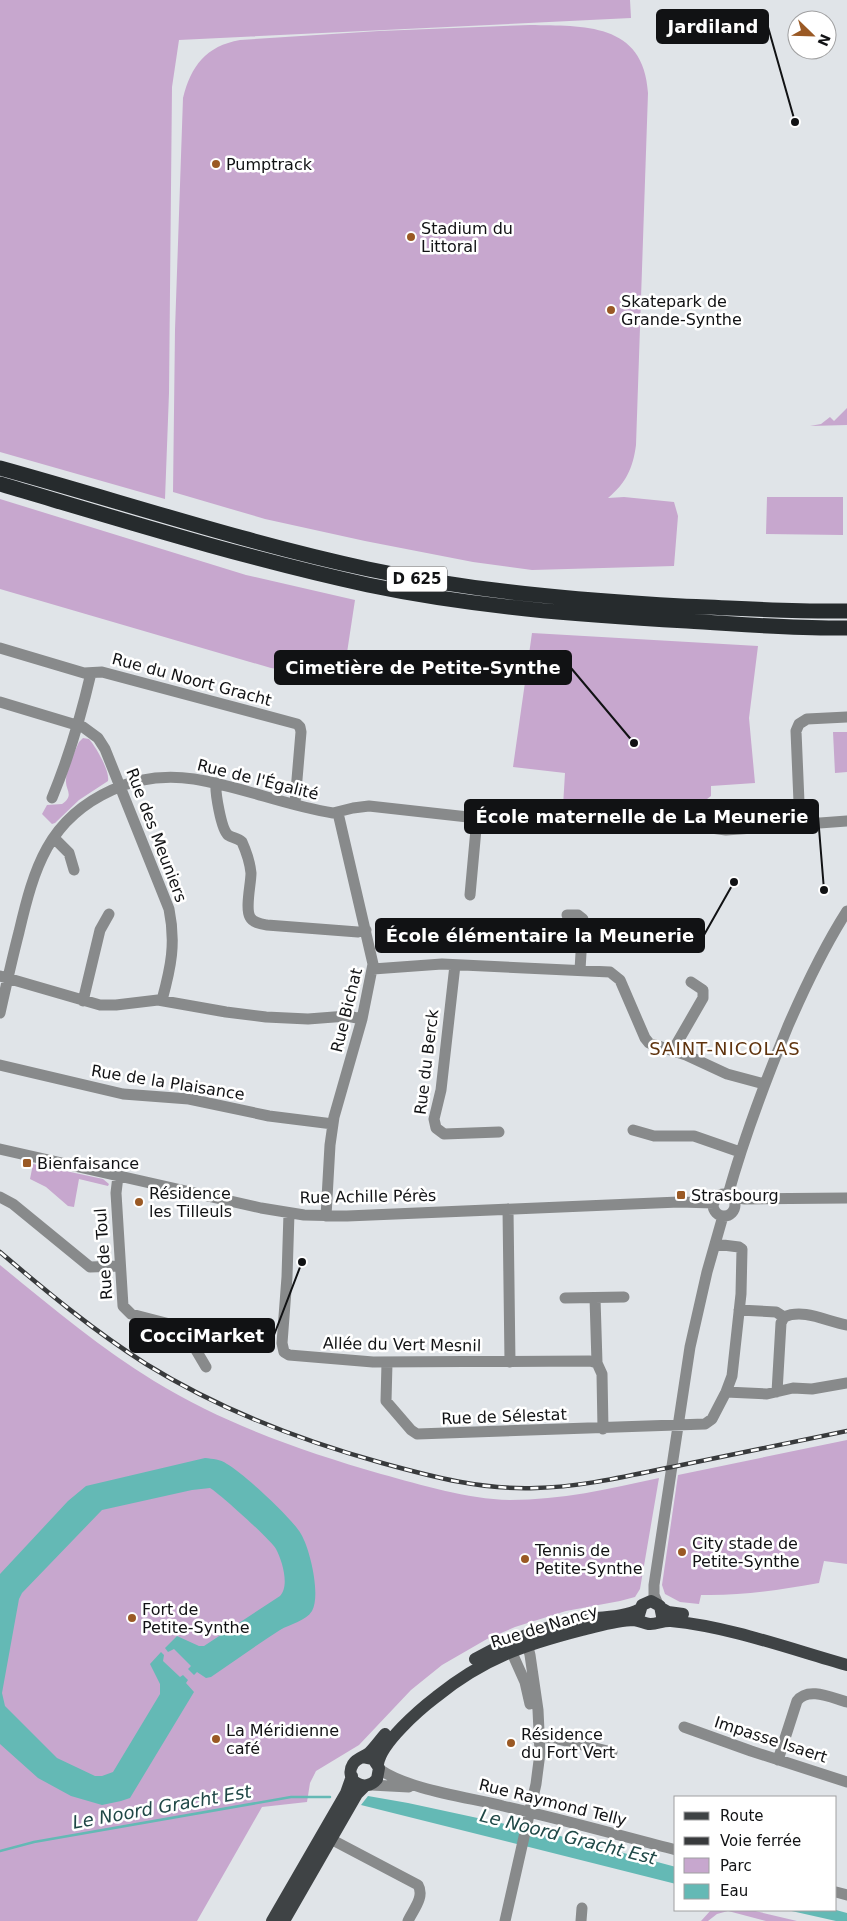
<svg xmlns="http://www.w3.org/2000/svg" width="847" height="1921" font-family="'DejaVu Sans',sans-serif">
<style>
.green{fill:#c7a7ce}
.water{fill:#64b9b5}
.lines{fill:none;stroke-linecap:round;stroke-linejoin:round}
.stream{stroke:#64b9b5;stroke-width:2.5}
.minor{stroke:#888a8b;stroke-width:11}
.major{stroke:#3f4345;stroke-width:12}
.highway{stroke:#262b2d;stroke-width:15}
.rail-casing{stroke:#383a3c;stroke-width:4.5}
.rail{stroke:#fff;stroke-width:2.5;stroke-dasharray:8;stroke-linecap:butt}
.poi-dot{fill:#9a5924;stroke:#fff;stroke-width:2}
.labels{text-anchor:middle;stroke-width:5;stroke-linejoin:round;paint-order:stroke}
.shield{fill:#fff;stroke:#58595a;stroke-width:1}
.shield-label{font-size:15px;font-weight:bold;fill:#111214}
.poi-label{font-size:16px;fill:#111214;stroke:#fff;text-anchor:start}
.street-label{font-size:16px;fill:#111214;stroke:#fff}
.neighbourhood-label{font-size:18px;letter-spacing:1px;fill:#5f330d;stroke:#fff}
.water-label{font-size:18px;font-style:italic;fill:#204847;stroke:#fff}
.leader{fill:none;stroke:#111214;stroke-width:2}
.callout-dot{fill:#111214;stroke:#fff;stroke-width:2}
.callout{fill:#111214;stroke:#111214;stroke-width:2}
.callout-label{font-size:18px;text-anchor:middle;font-weight:bold;fill:#fff}
</style>
<rect width="100%" height="100%" fill="#e0e4e8"/>
<!-- green -->
<path class="green" d="M0 0H630L631 18 179 40 172 87 169 393 165 499 0 452Z
M530 25C583 26 644 22 648 93L636 445C633 468 626 483 608 498L624 497 674 502 678 516 674 566 532 570 473 562 365 541 265 519 173 492 175 330 183 98C191 66 206 46 240 40L379 31Z
M847 408V425L810 426 821 424 830 417 834 421Z
M767 497H843V535L766 534Z
M0 499 246 575 355 600 343 679 271 668 0 589Z
M532 633 758 646 749 718 755 783 711 786V796L707 799 706 820 647 810 563 806 565 773 513 767Z
M833 732H847V772L835 773Z
M83 738 89 739C96 747 110 771 108 781L79 800 55 823 52 824 42 814 47 805 62 804C75 795 65 790 66 780 66 770 75 751 79 742Z
M33 1164 103 1179 109 1184 108 1186 79 1179 74 1207 68 1206 46 1187 30 1179Z
M0 1265C50 1306 99 1347 154 1381 224 1424 302 1451 381 1474 422 1485 466 1499 510 1500 561 1500 609 1489 659 1478L640 1589 635 1597 620 1601 566 1611 515 1627 487 1639 442 1665 411 1690 359 1745 316 1771 310 1783 307 1802 262 1807 197 1921H0Z
M847 1440V1564L824 1561 819 1583C779 1590 741 1596 701 1595L699 1604 680 1602 665 1594 662 1585 678 1475Z
M711 1910H751L797 1921H766L728 1911 717 1914 708 1921H701Z"/>
<!-- water -->
<path class="water" d="M205 1458C213 1459 220 1459 227 1464 243 1473 292 1518 301 1534 310 1549 321 1595 312 1611 306 1621 290 1624 280 1630 257 1645 234 1661 211 1677L206 1678 197 1672 194 1675 188 1669 191 1666 174 1649 168 1652 165 1648 177 1636 199 1646H204L280 1596C290 1586 282 1560 276 1549 271 1540 219 1493 210 1488L192 1490 102 1510 22 1593 19 1599 2 1693 5 1706 57 1758 95 1776H102L113 1772 160 1694V1684L150 1664 161 1652 164 1655 163 1661 180 1677 183 1675 188 1680 186 1683 194 1692 130 1798 121 1801 102 1805 71 1796 38 1778 0 1744V1574L68 1501 86 1486Z
M368 1796 408 1803 533 1830 534 1829 676 1867V1884L361 1805Z
M787 1910H836L847 1913V1921H836Z"/>
<g class="lines">
<!-- stream -->
<path class="stream" d="M0 1851 34 1842 291 1797H330"/>
<!-- minor -->
<path class="minor" d="M0 648 84 673 102 672 297 724 300 727 301 732 295 803
M0 702 83 727 98 738 105 749 169 909C176 943 171 967 162 1000
M216 783C215 792 221 829 228 835 232 838 238 838 242 842 246 851 250 863 251 873 251 884 245 908 250 917 253 923 261 924 267 925L358 932 366 930
M52 798C69 757 81 716 91 673
M800 826 796 731 799 724 807 719 847 717
M54 838 69 853 74 870
M470 895 477 818
M567 915H578L583 919 580 970
M455 965 441 1090 434 1119 436 1128 444 1134 499 1132
M373 969 442 964 610 972 620 980 645 1038 649 1043 686 1055 727 1074 764 1084
M0 976 100 1005H116L158 1000 226 1012 266 1017 308 1019 347 1016 362 1019
M83 1001 100 930 109 914
M0 1013C6 986 12 959 19 932 34 868 48 819 112 790 138 778 166 775 194 779 240 786 287 806 333 813L353 808 369 806 477 818 606 816 651 820 726 830 847 821
M673 1050 703 998V990L691 982
M0 1065 123 1094 189 1099 269 1116 333 1124
M633 1130 654 1136H694L740 1152
M0 1149 261 1208 304 1215 347 1216 679 1202 714 1203
M118 1176 116 1193 123 1306 131 1314 189 1329 192 1335 193 1345 206 1367
M713 1205a11 11 0 1 1 22 0a11 11 0 1 1-22 0Z
M728 1195C744 1137 765 1082 788 1026 805 987 824 947 847 911
M0 1197 13 1204 90 1267 120 1266
M732 1197 745 1199 847 1198
M508 1209 510 1362
M289 1213 287 1277 282 1343 284 1352 289 1355 373 1362 590 1361 597 1363
M326 1216 330 1145 334 1117 362 1019 373 964 338 813
M565 1298 624 1297
M595 1298 597 1363 602 1374 603 1429
M739 1310 776 1312 784 1317
M387 1363 386 1401 411 1430 417 1434 705 1424 712 1419 726 1392 732 1376 741 1294 742 1249 739 1247 715 1244
M726 1392 767 1394 793 1388 812 1389 847 1383
M777 1392 781 1323 784 1317C804 1308 828 1322 847 1325
M657 1602 654 1595V1585L690 1347 707 1272 723 1216
M508 1644 525 1682 530 1704
M684 1727 751 1751 847 1782
M534 1737 553 1738 612 1752
M778 1760 797 1701C808 1686 832 1698 847 1702
M379 1769C409 1790 467 1797 503 1806 561 1819 618 1835 676 1850
M371 1785 409 1787
M323 1835 418 1885C425 1897 413 1910 408 1921
M836 1892 847 1895
M505 1921 536 1784 540 1753 538 1710 530 1655 526 1639
M581 1921 582 1908"/>
<!-- major -->
<path class="major" d="M661 1608 668 1612 683 1614
M639 1615 642 1605 651 1601 660 1606 662 1616
M475 1659C507 1641 540 1628 576 1620 594 1617 625 1618 640 1609
M363 1757 373 1759 379 1768 377 1779C365 1794 343 1780 353 1764 357 1758 364 1757 369 1753 375 1747 380 1740 385 1734
M378 1764C381 1743 419 1710 436 1697 484 1658 524 1645 582 1630 599 1626 617 1620 634 1620 640 1621 644 1623 649 1624 656 1625 663 1620 671 1621 731 1627 790 1649 847 1665
M272 1921 346 1793 352 1776
M284 1921 357 1794 365 1786"/>
<!-- highway -->
<path class="highway" d="M0 468C123 502 243 542 368 569 471 591 577 600 682 606 737 608 792 612 847 611
M0 484C122 520 244 558 368 585 473 607 580 615 687 621 740 624 793 629 847 628"/>
<!-- rail casing -->
<g class="rail-casing">
<path id="rail" d="M0 1252C47 1292 94 1331 146 1364 220 1410 299 1440 382 1463 433 1477 482 1490 536 1488 582 1487 627 1476 672 1467 730 1455 789 1443 847 1431"/>
</g>
<!-- rail -->
<use href="#rail" class="rail"/>
</g>
<!-- markers -->
<g class="poi-dot">
<circle cx="216" cy="164" r="5"/>
<circle cx="411" cy="237" r="5"/>
<circle cx="611" cy="310" r="5"/>
<rect x="22" y="1158" width="10" height="10" rx="2.5"/>
<rect x="676" y="1190" width="10" height="10" rx="2.5"/>
<circle cx="139" cy="1202" r="5"/>
<circle cx="682" cy="1552" r="5"/>
<circle cx="525" cy="1559" r="5"/>
<circle cx="132" cy="1618" r="5"/>
<circle cx="216" cy="1739" r="5"/>
<circle cx="511" cy="1743" r="5"/>
</g>
<g class="labels">
<!-- shield labels -->
<rect class="shield" x="387" y="566.5" width="60" height="25" rx="4"/>
<g class="shield-label">
<text x="417" y="584">D 625</text>
</g>
<!-- poi labels -->
<g class="poi-label">
<text x="226" y="170">Pumptrack</text>
<text x="421" y="234">Stadium du<tspan x="421" dy="18">Littoral</tspan></text>
<text x="621" y="307">Skatepark de<tspan x="621" dy="18">Grande-Synthe</tspan></text>
<text x="37" y="1169">Bienfaisance</text>
<text x="149" y="1199">Résidence<tspan x="149" dy="18">les Tilleuls</tspan></text>
<text x="691" y="1201">Strasbourg</text>
<text x="692" y="1549">City stade de<tspan x="692" dy="18">Petite-Synthe</tspan></text>
<text x="535" y="1556">Tennis de<tspan x="535" dy="18">Petite-Synthe</tspan></text>
<text x="142" y="1615">Fort de<tspan x="142" dy="18">Petite-Synthe</tspan></text>
<text x="226" y="1736">La Méridienne<tspan x="226" dy="18">café</tspan></text>
<text x="521" y="1740">Résidence<tspan x="521" dy="18">du Fort Vert</tspan></text>
</g>
<!-- street labels -->
<g class="street-label">
<text transform="translate(192 679) rotate(15)" y="6">Rue du Noort Gracht</text>
<text transform="translate(258 779) rotate(14)" y="6">Rue de l'Égalité</text>
<text transform="translate(157 835) rotate(69)" y="6">Rue des Meuniers</text>
<text transform="translate(346 1010) rotate(-76)" y="6">Rue Bichat</text>
<text transform="translate(426 1062) rotate(-83)" y="6">Rue du Berck</text>
<text transform="translate(168 1082) rotate(9)" y="6">Rue de la Plaisance</text>
<text transform="translate(368 1196) rotate(-1)" y="6">Rue Achille Pérès</text>
<text transform="translate(103 1254) rotate(-94)" y="6">Rue de Toul</text>
<text transform="translate(402 1344) rotate(1)" y="6">Allée du Vert Mesnil</text>
<text transform="translate(504 1416) rotate(-2)" y="6">Rue de Sélestat</text>
<text transform="translate(544 1626) rotate(-17)" y="6">Rue de Nancy</text>
<text transform="translate(771 1739) rotate(18)" y="6">Impasse Isaert</text>
<text transform="translate(553 1802) rotate(14)" y="6">Rue Raymond Telly</text>
</g>
<!-- neighbourhood labels -->
<g class="neighbourhood-label">
<text x="725" y="1055">SAINT-NICOLAS</text>
</g>
<!-- water labels -->
<g class="water-label">
<text transform="translate(162 1807) rotate(-10)" y="6">Le Noord Gracht Est</text>
<text transform="translate(568 1837) rotate(14)" y="6">Le Noord Gracht Est</text>
</g>
</g>
<!-- callouts -->
<path class="leader" d="M795 122L768 27M634 743L571 668M824 890L818 816M734 882L704 935M302 1262L274 1335"/>
<g class="callout-dot">
<circle cx="795" cy="122" r="5"/>
<circle cx="634" cy="743" r="5"/>
<circle cx="824" cy="890" r="5"/>
<circle cx="734" cy="882" r="5"/>
<circle cx="302" cy="1262" r="5"/>
</g>
<g class="callout">
<rect x="657" y="10" width="111" height="33" rx="5"/>
<rect x="275" y="651" width="296" height="33" rx="5"/>
<rect x="465" y="800" width="353" height="33" rx="5"/>
<rect x="376" y="919" width="328" height="33" rx="5"/>
<rect x="130" y="1319" width="144" height="33" rx="5"/>
</g>
<g class="callout-label">
<text x="713" y="33">Jardiland</text>
<text x="423" y="674">Cimetière de Petite-Synthe</text>
<text x="642" y="823">École maternelle de La Meunerie</text>
<text x="540" y="942">École élémentaire la Meunerie</text>
<text x="202" y="1342">CocciMarket</text>
</g>
<!-- legend -->
<rect x="674" y="1796" width="162" height="115" fill="#ffffff" stroke="#a0a0a1"/>
<rect x="684" y="1812" width="25" height="8" fill="#3f4345" stroke="#a0a0a1"/>
<text x="720" y="1821" font-size="15" fill="#111214">Route</text>
<rect x="684" y="1837" width="25" height="8" fill="#383a3c" stroke="#a0a0a1"/>
<text x="720" y="1846" font-size="15" fill="#111214">Voie ferrée</text>
<rect x="684" y="1858" width="25" height="15" fill="#c7a7ce" stroke="#a0a0a1"/>
<text x="720" y="1871" font-size="15" fill="#111214">Parc</text>
<rect x="684" y="1884" width="25" height="15" fill="#64b9b5" stroke="#a0a0a1"/>
<text x="720" y="1896" font-size="15" fill="#111214">Eau</text>
<!-- north arrow -->
<g transform="translate(812 35) rotate(113)"><circle r="24" fill="#ffffff" stroke="#a0a0a1"/>
<path d="M0-4L9 19L0 12L-9 19Z" fill="#9a5924"/>
<text y="-8" font-size="14" font-weight="bold" text-anchor="middle" fill="#111214">N</text>
</g>
</svg>
